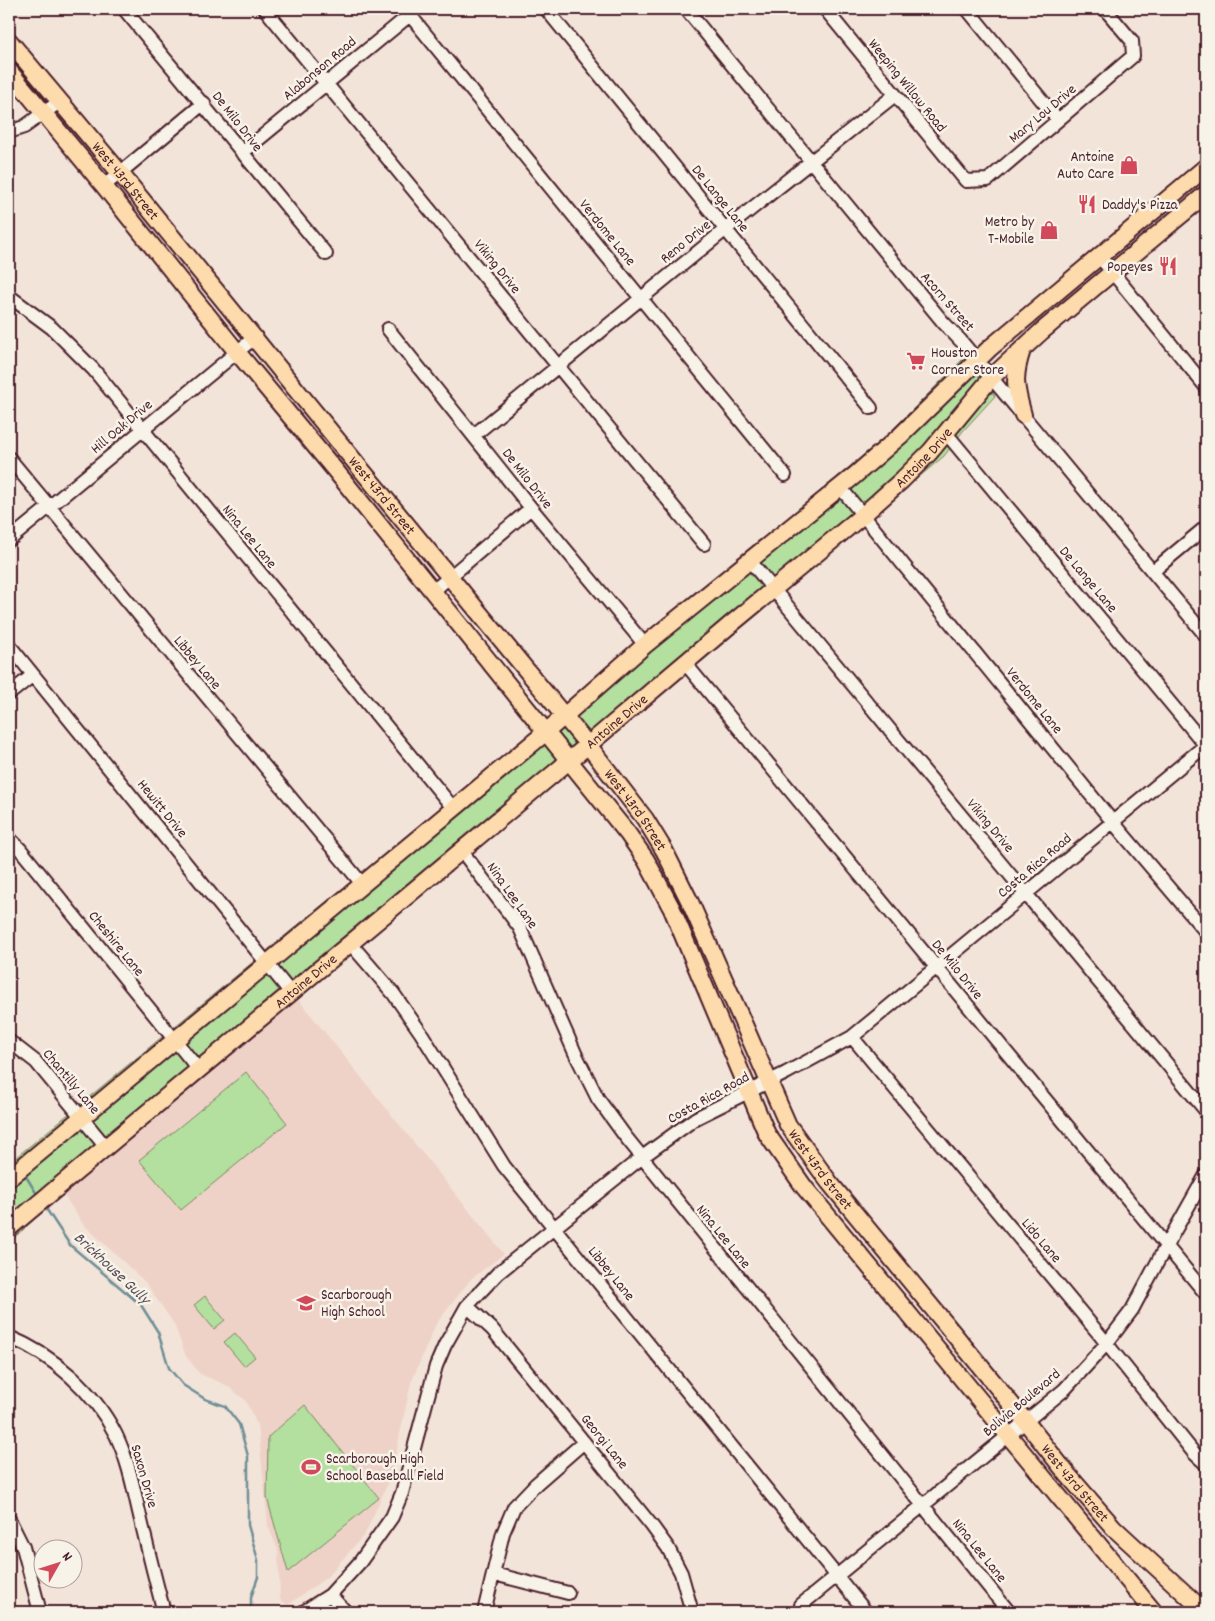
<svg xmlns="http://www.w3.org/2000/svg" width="1215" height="1621" font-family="Dekko,sans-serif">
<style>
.built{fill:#eed2c7}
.green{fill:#b3e09e;stroke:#7e8064}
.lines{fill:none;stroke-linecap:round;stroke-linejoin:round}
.stream{stroke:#6e8e96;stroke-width:2.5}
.minor-casing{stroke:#4a1f2b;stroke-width:16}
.major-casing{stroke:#4a1f2b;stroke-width:20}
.minor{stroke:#f7f3e8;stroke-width:12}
.major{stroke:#fddbac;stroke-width:16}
.labels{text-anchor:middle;stroke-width:5;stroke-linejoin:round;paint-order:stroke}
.street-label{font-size:15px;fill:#4a1f2b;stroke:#f7f3e8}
.poi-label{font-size:15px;fill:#4a1f2b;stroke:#f7f3e8;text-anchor:start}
.water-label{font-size:16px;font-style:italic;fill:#594d58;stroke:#f7f3e8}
</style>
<rect width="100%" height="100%" fill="#f3e4d9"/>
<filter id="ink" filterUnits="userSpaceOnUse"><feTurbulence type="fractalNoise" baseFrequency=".02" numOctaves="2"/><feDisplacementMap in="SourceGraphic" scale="10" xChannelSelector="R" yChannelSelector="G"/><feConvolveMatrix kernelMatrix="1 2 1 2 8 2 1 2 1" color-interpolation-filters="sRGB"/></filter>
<g filter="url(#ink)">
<!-- built -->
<path class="built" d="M298 999 504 1254 471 1279 436 1324 411 1383 391 1476 365 1534 327 1577 288 1605 280 1600 278 1550 268 1526 258 1426 245 1400 226 1385 200 1374 186 1356 174 1324 145 1282 83 1224 63 1194Z"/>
<!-- green -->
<path class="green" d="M964 358 995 396 963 431 944 456 298 999 63 1194 9 1242V1163L599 677 886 436Z
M246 1072 287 1123 181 1210 139 1160Z
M205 1296 225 1320 214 1329 194 1305Z
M235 1333 255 1357 244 1366 224 1342Z
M305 1405 379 1498 288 1572 267 1498 268 1437Z"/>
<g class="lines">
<!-- stream -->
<path class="stream" d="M9 1151 18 1164
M24 1173 38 1196
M45 1207 70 1245 141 1305 158 1332 169 1368 183 1385 205 1399 225 1406 239 1424 248 1456V1525L258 1560V1577L251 1597V1612"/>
<!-- minor casing -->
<g class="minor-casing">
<path id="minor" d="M124 9 326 254
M265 9 704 544
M405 9 785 475
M546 9 871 408
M686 9 943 322 961 341 1206 636
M825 9 966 181 988 180 1133 56 1132 41 1105 9
M967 9 1058 120
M9 132 24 127 59 102
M242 153 417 9
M104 186 204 103
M1099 256 1206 387
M9 296 52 328 93 369 454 809
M388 329 531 508 645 645
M946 433 1206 746
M474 435 726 229 895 95
M9 458 363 885
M840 487 1112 821 1206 932
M9 540 254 338
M750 561 1206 1111
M1153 571 1206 527
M433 591 531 508
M9 645 291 993
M685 663 1206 1294
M9 694 33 675
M9 838 20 849 199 1070
M461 850 520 928 575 1053 598 1099 625 1136 1009 1612
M350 943 393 993 421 1033 504 1166 866 1612
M852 1037 1099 1334 1194 1453 1206 1464
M9 1041 36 1062 105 1146
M467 1306 492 1329 652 1526 668 1548 681 1573 692 1612
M9 1337C53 1355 94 1391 116 1435 128 1460 133 1486 139 1512 147 1546 155 1579 164 1612
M9 1519 23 1547 40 1612
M494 1574 568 1593
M330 1595 346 1612
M801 1605 1064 1390 1107 1343 1132 1310 1166 1246 1206 1175
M303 1612 330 1595 360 1562 392 1517 402 1493 436 1366 445 1345 467 1306 498 1273 641 1158 696 1118 786 1073 852 1037 1206 745
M484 1612 503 1533 514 1507 536 1484 584 1442"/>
</g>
<!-- major casing -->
<g class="major-casing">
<g id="major">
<path id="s1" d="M9 41 120 173 351 457 588 745 645 819 664 850 690 902 788 1125 829 1182 1026 1422 1068 1475 1114 1528 1205 1612"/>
<path d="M9 71 104 186 237 352 335 470 628 834 646 860 672 909 767 1134 804 1187 1154 1612"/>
<path d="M1022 350C1013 377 1015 387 1023 415"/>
<path d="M9 1178 546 732 645 645 854 476 900 436 990 348 1206 167"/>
<path id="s2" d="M9 1228 588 745 730 625 863 515 902 480 930 452 992 377 1042 331 1206 194"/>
</g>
</g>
<!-- minor -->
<use href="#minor" class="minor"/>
<!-- major -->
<use href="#major" class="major"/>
</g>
</g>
<!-- icons -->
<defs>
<g id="shop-bare" transform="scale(1.5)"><path d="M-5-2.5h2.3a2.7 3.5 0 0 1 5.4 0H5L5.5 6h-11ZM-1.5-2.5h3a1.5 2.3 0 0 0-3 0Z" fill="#d1495b" stroke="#f7f3e8" stroke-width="2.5" paint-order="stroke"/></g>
<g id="restaurant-bare" transform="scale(1.5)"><path d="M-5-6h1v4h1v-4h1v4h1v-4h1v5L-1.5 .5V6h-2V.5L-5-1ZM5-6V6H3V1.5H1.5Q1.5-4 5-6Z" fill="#d1495b" stroke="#f7f3e8" stroke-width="2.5" paint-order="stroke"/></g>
<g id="supermarket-bare" transform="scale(1.5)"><path d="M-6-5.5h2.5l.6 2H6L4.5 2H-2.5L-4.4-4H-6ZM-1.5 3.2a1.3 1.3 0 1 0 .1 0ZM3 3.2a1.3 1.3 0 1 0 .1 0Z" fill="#d1495b" stroke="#f7f3e8" stroke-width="2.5" paint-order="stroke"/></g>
<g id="school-bare" transform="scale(1.5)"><path d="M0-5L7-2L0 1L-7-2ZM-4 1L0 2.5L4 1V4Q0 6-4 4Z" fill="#d1495b" stroke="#f7f3e8" stroke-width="2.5" paint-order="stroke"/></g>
<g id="stadium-bare" transform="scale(1.5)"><path d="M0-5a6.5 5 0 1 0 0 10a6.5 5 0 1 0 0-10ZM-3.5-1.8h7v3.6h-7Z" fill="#d1495b" stroke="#f7f3e8" stroke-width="2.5" paint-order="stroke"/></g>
</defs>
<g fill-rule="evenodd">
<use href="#shop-bare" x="1129" y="165"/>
<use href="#restaurant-bare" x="1087" y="204"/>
<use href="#shop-bare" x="1049" y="230"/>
<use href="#restaurant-bare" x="1168" y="266"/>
<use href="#supermarket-bare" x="916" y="361"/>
<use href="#school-bare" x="306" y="1303"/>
<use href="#stadium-bare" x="311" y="1467"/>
</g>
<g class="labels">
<!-- street labels -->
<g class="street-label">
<text transform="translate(319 68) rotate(-40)" y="5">Alabonson Road</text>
<text transform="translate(908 85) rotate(51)" y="5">Weeping Willow Road</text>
<text transform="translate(1042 113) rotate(-40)" y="5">Mary Lou Drive</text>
<text transform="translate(238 121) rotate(52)" y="5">De Milo Drive</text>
<text dy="5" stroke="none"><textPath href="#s1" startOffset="182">West 43rd Street</textPath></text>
<text transform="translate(721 198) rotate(51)" y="5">De Lange Lane</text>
<text transform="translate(608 232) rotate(51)" y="5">Verdome Lane</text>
<text transform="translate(685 241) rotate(-39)" y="5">Reno Drive</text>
<text transform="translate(498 266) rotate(51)" y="5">Viking Drive</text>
<text transform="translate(948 301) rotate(49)" y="5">Acorn Street</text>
<text transform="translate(121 426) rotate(-40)" y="5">Hill Oak Drive</text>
<text dy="5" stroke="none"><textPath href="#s2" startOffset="1196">Antoine Drive</textPath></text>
<text transform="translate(528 478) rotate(52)" y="5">De Milo Drive</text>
<text dy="5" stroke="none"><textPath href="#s1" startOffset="588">West 43rd Street</textPath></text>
<text transform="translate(250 536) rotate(51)" y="5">Nina Lee Lane</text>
<text transform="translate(1089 579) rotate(50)" y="5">De Lange Lane</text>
<text transform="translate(198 662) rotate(50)" y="5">Libbey Lane</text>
<text transform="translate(1035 700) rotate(51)" y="5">Verdome Lane</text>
<text dy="5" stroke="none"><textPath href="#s2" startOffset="791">Antoine Drive</textPath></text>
<text transform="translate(163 808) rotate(51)" y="5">Hewitt Drive</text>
<text dy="5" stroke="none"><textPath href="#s1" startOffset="992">West 43rd Street</textPath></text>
<text transform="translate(991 825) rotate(50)" y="5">Viking Drive</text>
<text transform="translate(1034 865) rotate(-40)" y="5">Costa Rica Road</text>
<text transform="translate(513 895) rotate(55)" y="5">Nina Lee Lane</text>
<text transform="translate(117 943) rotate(51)" y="5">Cheshire Lane</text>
<text transform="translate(958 969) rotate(51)" y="5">De Milo Drive</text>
<text dy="5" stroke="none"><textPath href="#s2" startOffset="386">Antoine Drive</textPath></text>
<text transform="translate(72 1081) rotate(50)" y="5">Chantilly Lane</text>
<text transform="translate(708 1097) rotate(-29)" y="5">Costa Rica Road</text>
<text dy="5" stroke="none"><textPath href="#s1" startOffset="1398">West 43rd Street</textPath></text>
<text transform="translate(724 1236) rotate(51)" y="5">Nina Lee Lane</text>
<text transform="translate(1042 1240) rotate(50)" y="5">Lido Lane</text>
<text transform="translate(612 1273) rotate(51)" y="5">Libbey Lane</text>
<text transform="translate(1021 1402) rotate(-40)" y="5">Bolivia Boulevard</text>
<text transform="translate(605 1441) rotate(51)" y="5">Georgi Lane</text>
<text transform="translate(145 1476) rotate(74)" y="5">Saxon Drive</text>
<text dy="5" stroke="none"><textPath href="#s1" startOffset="1802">West 43rd Street</textPath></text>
<text transform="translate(980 1550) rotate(51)" y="5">Nina Lee Lane</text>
</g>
<!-- poi labels -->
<g class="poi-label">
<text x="1114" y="161" text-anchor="end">Antoine<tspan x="1114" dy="17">Auto Care</tspan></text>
<text x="1102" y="209">Daddy's Pizza</text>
<text x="1034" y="226" text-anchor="end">Metro by<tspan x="1034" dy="17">T-Mobile</tspan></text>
<text x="1153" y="271" text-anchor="end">Popeyes</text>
<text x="931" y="357">Houston<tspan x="931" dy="17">Corner Store</tspan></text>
<text x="321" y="1299">Scarborough<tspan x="321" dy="17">High School</tspan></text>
<text x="326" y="1463">Scarborough High<tspan x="326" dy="17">School Baseball Field</tspan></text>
</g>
<!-- water labels -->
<g class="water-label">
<text transform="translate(113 1267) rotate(43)" y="6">Brickhouse Gully</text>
</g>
</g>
<!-- margin -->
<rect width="1215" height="1621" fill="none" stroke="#f7f3e8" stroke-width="30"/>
<rect x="15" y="15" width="1185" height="1591" fill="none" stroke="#4a1f2b" stroke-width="2" filter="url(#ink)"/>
<!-- north arrow -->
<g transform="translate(58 1564) rotate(51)"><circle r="24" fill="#f7f3e8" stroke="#b29e9c"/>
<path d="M0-4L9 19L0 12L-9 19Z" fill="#d1495b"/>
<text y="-8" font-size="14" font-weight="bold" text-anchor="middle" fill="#4a1f2b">N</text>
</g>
</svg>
